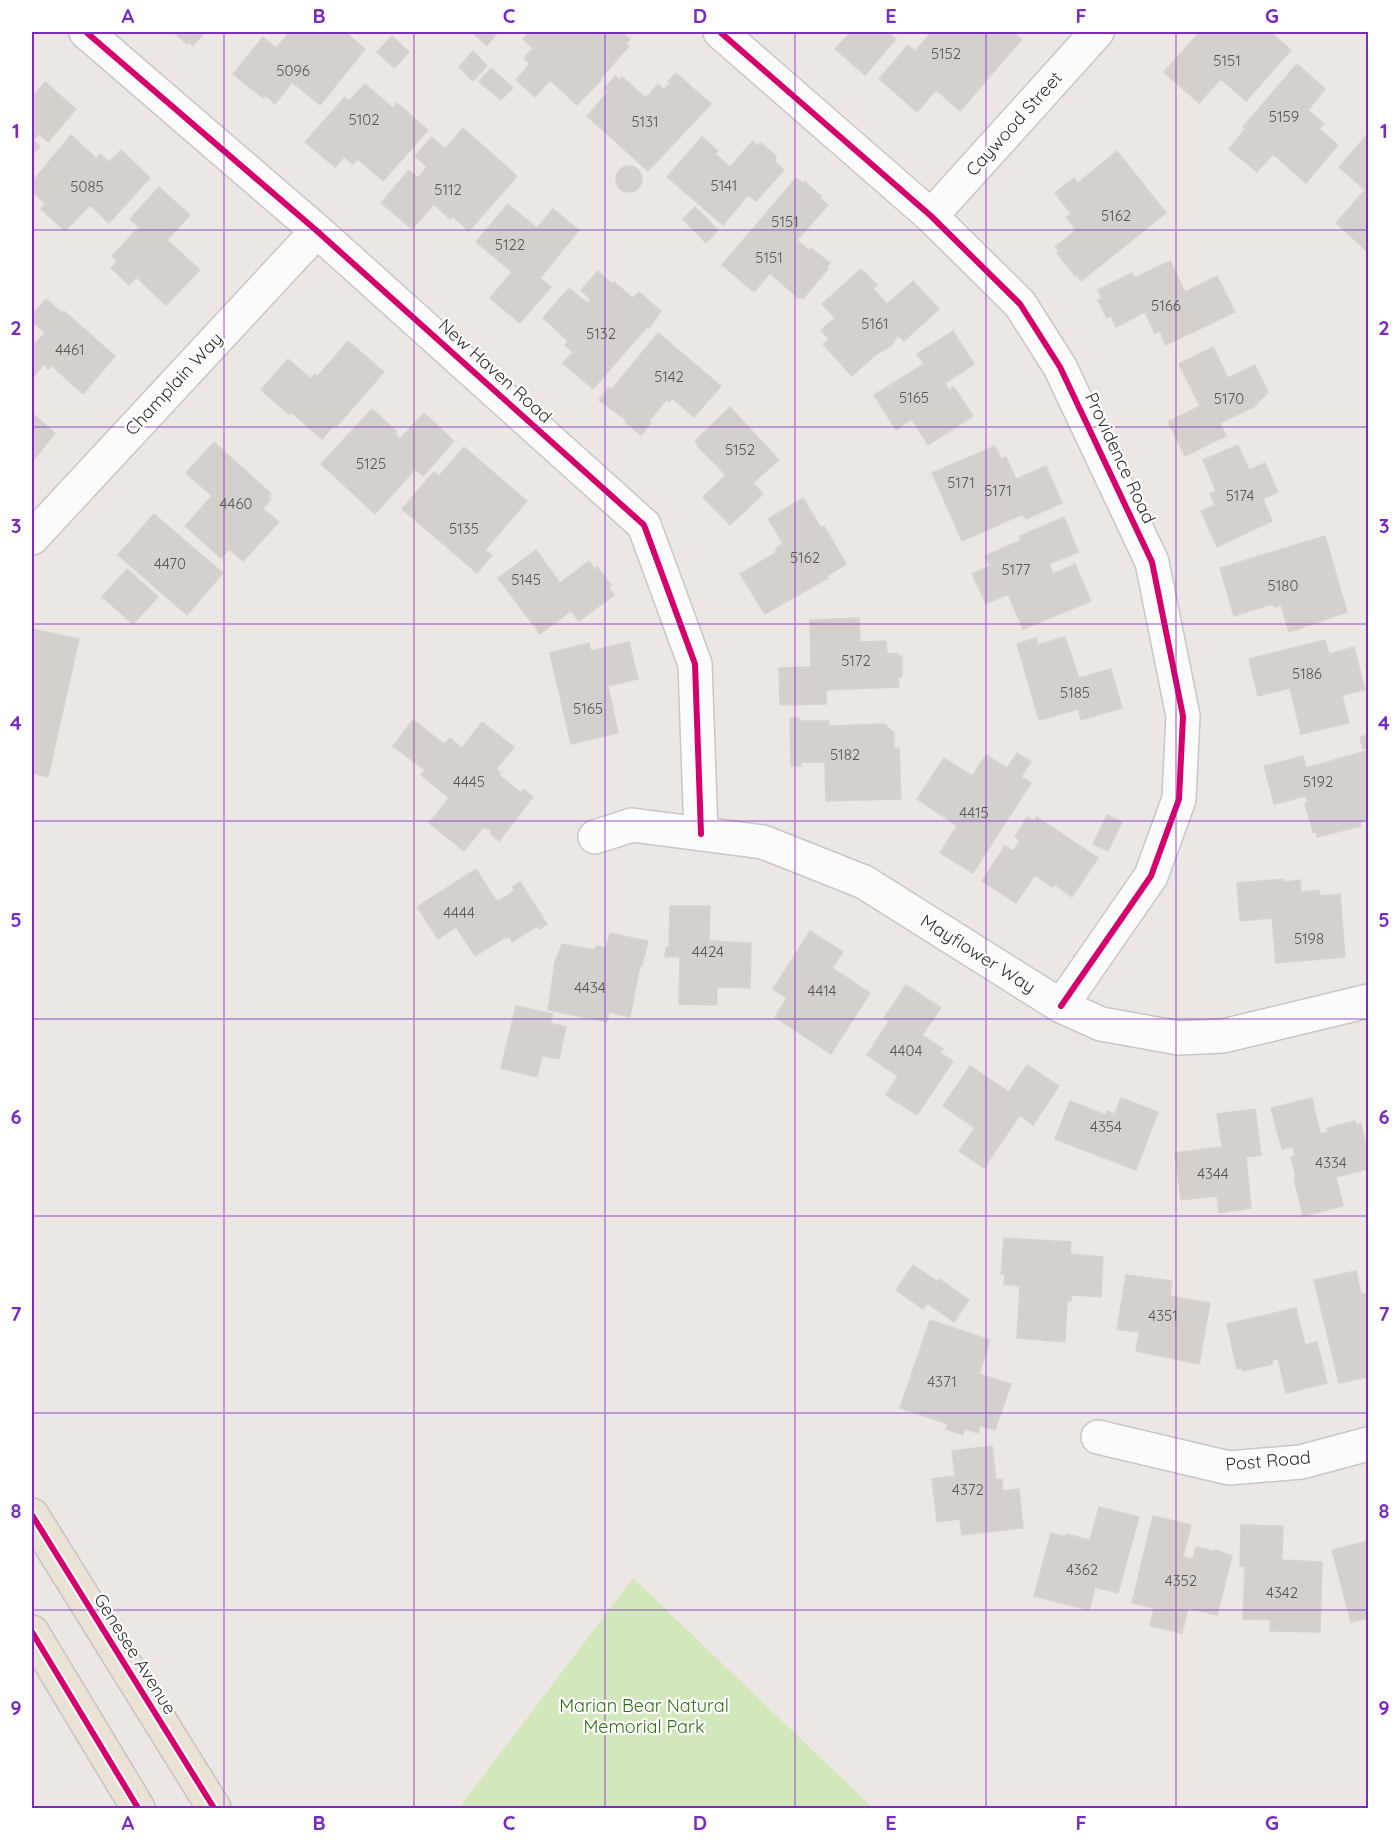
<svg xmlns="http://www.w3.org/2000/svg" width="1400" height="1840" font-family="Quicksand,sans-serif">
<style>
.green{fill:#d2e8bb}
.building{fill:#d3d0cd;stroke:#d7d3d0;stroke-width:1.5}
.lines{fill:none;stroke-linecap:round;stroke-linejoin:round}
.minor-casing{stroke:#c8c6c6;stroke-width:36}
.primary-casing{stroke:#c6c4c4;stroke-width:36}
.minor{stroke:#fcfbfb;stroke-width:33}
.primary{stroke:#e9e2d5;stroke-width:33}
.cycleway-casing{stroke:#fff;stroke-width:10}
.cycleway{stroke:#d6006c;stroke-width:6}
.grid{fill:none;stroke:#7b2cbf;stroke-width:1.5;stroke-opacity:0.55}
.labels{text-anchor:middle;stroke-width:4.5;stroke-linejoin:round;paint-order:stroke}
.number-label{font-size:15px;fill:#585756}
.street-label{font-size:18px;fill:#2e2e2e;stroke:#fff}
.park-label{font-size:18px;fill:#327117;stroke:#fff}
.neatline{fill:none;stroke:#7b2cbf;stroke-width:2}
.grid-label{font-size:20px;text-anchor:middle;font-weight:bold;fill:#7b2cbf}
</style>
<rect width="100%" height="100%" fill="#ece7e4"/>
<!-- green -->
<path class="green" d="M633 1578 873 1808H459Z"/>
<!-- building -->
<path class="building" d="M173 32H205L193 46 189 42 187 44Z
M290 32H345L365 49 320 105 292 82 275 104 265 95 263 98 233 74 263 37 276 48Z
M471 32H498L487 45Z
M530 32H621L630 39 626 43 629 46 600 79 601 80 577 105 550 80 535 97 516 80 530 64 524 58 533 48 523 39Z
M851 32H891L890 34 896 39 865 75 835 49Z
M932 32H1013L1022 39 960 111 936 90 917 112 879 79 908 45 915 51Z
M1200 32H1270L1291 50 1246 101 1221 79 1199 103 1164 72Z
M392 36 409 52 394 68 377 52Z
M473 51 487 66 473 81 459 67Z
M1297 64 1325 89 1308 110 1324 124 1319 129 1338 145 1306 183 1273 154 1257 172 1229 149 1246 128 1243 127Z
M491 68 513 88 501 100 479 82Z
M676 73 711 104 648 171 587 116 608 92 604 89 615 76 620 80 622 77 646 98 658 84 664 90 670 83 668 81Z
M45 82 76 109 48 142 39 134 33 140 40 146 32 155V98Z
M365 84 393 108 397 103 428 130 383 181 358 159 353 164 344 157 335 167 305 142 345 97 349 101Z
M463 128 517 176 469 231 452 216 450 219 434 204 412 229 381 203 409 170 418 178 427 167 415 156 432 137 445 149Z
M1368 134V252L1336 223 1365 190 1339 167Z
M71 135 97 159 100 154 109 162 121 150 150 178 109 223 90 205 65 231 41 209 45 204 32 191V182Z
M702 137 718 151 715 154 730 167 753 141 757 146 761 143 776 156 775 162 784 170 756 201 748 195 723 225 667 177Z
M1117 151 1166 213 1081 281 1077 275 1075 276 1057 253 1060 252 1055 247 1076 230 1066 217 1071 214 1055 193 1074 178 1078 183Z
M616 179a13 13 0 1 1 26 0a13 13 0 1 1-26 0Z
M796 178 804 184 805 182 821 196 820 198 828 205 797 240 809 250 811 248 830 263 827 267 828 269 803 299 801 297 799 299 770 273 754 292 722 265Z
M159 187 190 215 167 240 200 270 166 305 136 277 129 285 111 268 117 261 112 256 139 227 130 219Z
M508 204 537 228 553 209 579 230 540 278 551 287 520 323 490 298 512 272 476 242Z
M695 207 718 230 706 243 683 219Z
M1170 261 1185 292 1217 276 1235 312 1166 345 1160 331 1155 333 1145 312 1116 327 1111 316 1107 318 1098 300 1102 299 1098 290 1132 273 1135 278Z
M861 269 877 285 873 289 887 304 913 281 939 309 904 341 898 335 891 346 875 355 852 376 823 344 829 339 821 330 835 318 822 304Z
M598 271 612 284 614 282 633 298 639 292 661 311 649 328 647 327 593 389 563 363 573 352 565 345 568 341 543 318 569 288 588 304 591 300 581 290Z
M46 299 62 313 64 311 115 356 83 394 51 365 48 369 44 364 32 378V341L35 344 45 333 32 321V315Z
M953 331 974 364 945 383 949 390 954 387 973 416 928 445 912 419 896 430 874 395 924 364 917 354Z
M658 333 721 386 694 417 672 398 669 402 666 400 649 421 651 423 641 435 625 422 626 420 599 400 609 387 611 390Z
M348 341 384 372 336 427 334 425 322 439 292 413 290 415 261 390 288 359 311 379 315 374 318 376Z
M1213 347 1228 378 1255 365 1268 392 1254 407 1220 423 1226 436 1185 456 1168 422 1200 406 1179 364Z
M730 407 779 460 753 483 763 494 730 525 703 497 726 475 697 446 699 445 695 441Z
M372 409 397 432 395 434 400 439 424 413 454 441 423 476 415 469 375 514 321 464Z
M32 413 55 433 32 462Z
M214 442 271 494 268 497 271 499 263 509 279 522 243 561 229 549 221 558 185 526 212 496 186 473Z
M1238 445 1249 470 1265 463 1278 492 1263 499 1272 521 1217 547 1201 511 1215 505 1210 494 1216 491 1203 460Z
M995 446 1001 459 1006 457 1016 479 1046 466 1062 503 1026 519 1023 514 962 541 932 473Z
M464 447 527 501 485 550 492 555 477 573 402 509 434 472 439 476Z
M803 498 821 528 824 526 846 564 827 576 828 578 765 614 740 574 777 552 775 549 783 543 768 519Z
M154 514 223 573 187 615 118 555Z
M1064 517 1078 552 1049 564 1053 574 1075 564 1091 601 1023 629 1008 594 986 604 972 574 990 566 985 556 1021 540 1020 536Z
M1325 536 1347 612 1289 632 1281 605 1275 607 1273 604 1234 616 1220 568Z
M536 550 560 583 589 561 595 569 597 567 611 585 609 588 614 595 579 621 571 611 540 634 498 578Z
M127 569 158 597 133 624 102 597Z
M859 618 860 642 886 641 887 654 897 653V656H902V677L898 678 899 687 826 690V704L780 705 779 668 811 667 810 620Z
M32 629 79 639 48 777 32 773Z
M1065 637 1079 678 1111 669 1122 708 1081 720 1078 709 1039 720 1017 644 1036 638 1037 645Z
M1325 640 1329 654 1354 647 1365 690 1342 695 1349 723 1301 734 1290 688 1258 696 1249 659Z
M629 642 638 679 608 686 618 733 571 744 550 653 589 643 591 651Z
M790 718H799V721H829V726L884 724 894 733V748H899L901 799 826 801 825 762H801V766H791Z
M413 720 444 744 450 738 462 748 482 722 514 747 496 769 500 773 499 775 521 793 523 789 533 797 499 841 490 833 492 831 484 826 464 851 429 823 449 798 421 775 425 770 393 746Z
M1368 735V748L1363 749 1360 737Z
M1366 751 1368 760V819L1360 823 1361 826 1317 837 1316 831 1313 832 1305 803H1308L1306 796 1274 804 1264 766 1303 756 1306 768Z
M1017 753 1031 762 1021 777 1031 783 973 873 940 853 957 826 917 799 944 758 972 776 986 755 1007 768Z
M1107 815 1122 822 1108 851 1093 844Z
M1027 817 1034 821 1037 817 1098 858 1072 897 1054 884 1052 887 1035 875 1016 903 982 881 1005 846 1013 851 1020 841 1015 837Z
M476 869 497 902 515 891 512 887 520 882 547 924 539 929 537 926 512 942 509 937 506 939 505 937 475 956 456 927 438 939 417 907Z
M1283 879 1284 882 1300 880 1301 892 1319 890 1320 896 1340 894 1345 957 1276 963 1272 918 1240 921 1237 883Z
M670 906H710L709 941 751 943 750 988 717 987V1005L679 1004 680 957H665L666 947H669Z
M810 931 843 952 832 968 870 993 831 1054 775 1017 787 998 773 989Z
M610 933 648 941 642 966 640 965 630 1017 609 1012 607 1022 548 1010 555 962 562 944 595 950 596 946 606 948Z
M906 985 941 1008 922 1035 943 1049 940 1053 953 1061 917 1115 886 1095 898 1076 867 1055 889 1021 884 1018Z
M516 1006 553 1014 550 1023 566 1027 559 1059 542 1056 537 1077 501 1068Z
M1027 1065 1059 1086 1033 1125 1020 1115 984 1168 959 1151 975 1128 943 1106 970 1066 1009 1092Z
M1121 1098 1158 1112 1136 1170 1055 1139 1070 1101 1106 1115 1107 1111 1115 1114Z
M1312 1098 1320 1134 1328 1132 1327 1128 1355 1121 1356 1125 1361 1124 1368 1155V1169L1336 1177 1343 1206 1303 1216 1294 1178H1296L1291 1157 1295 1156 1293 1147 1282 1149 1271 1108Z
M1255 1109 1261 1155 1246 1157 1251 1208 1219 1213 1217 1196 1181 1200 1175 1153 1222 1147 1217 1114Z
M1004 1238 1071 1242 1070 1254 1103 1257 1101 1297 1072 1295 1071 1301H1067L1065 1342 1017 1338 1020 1286 1004 1284 1005 1274H1001Z
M913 1265 937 1281 939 1279 969 1300 954 1322 927 1303 923 1309 896 1290Z
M1356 1271 1361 1294 1368 1293V1377L1339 1383 1314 1280Z
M1126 1275 1172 1281 1170 1296 1210 1303 1199 1364 1136 1351 1139 1332 1117 1329Z
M1296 1308 1305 1345 1317 1342 1327 1383 1286 1393 1278 1359 1272 1360 1273 1364 1243 1371 1242 1368 1237 1369 1227 1324Z
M930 1320 990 1340 979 1374 1011 1384 995 1430 980 1425 978 1433 965 1429 963 1435 946 1429 948 1424 900 1408Z
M992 1446 996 1480 1002 1479 1003 1491 1019 1489 1023 1528 962 1535 960 1519 937 1522 932 1479 955 1476 952 1451Z
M1099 1507 1139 1517 1118 1593 1095 1587 1089 1610 1034 1596 1051 1533 1065 1537 1066 1534 1090 1540Z
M1153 1516 1191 1525 1183 1557 1193 1559 1196 1547 1212 1551 1216 1550 1232 1556 1217 1615 1188 1608 1182 1633 1150 1626 1154 1608 1132 1603Z
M1241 1525 1283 1526 1282 1560 1322 1562 1320 1632 1270 1631V1620L1243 1619 1245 1566H1240Z
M1368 1541V1618L1351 1622 1332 1550Z"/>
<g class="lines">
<!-- minor casing -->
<g class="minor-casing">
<path id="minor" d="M86 32 317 231 644 525 695 664 701 834
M720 32 931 216 1020 304 1060 367 1152 562 1183 716 1179 799 1151 876 1061 1006
M931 216 1097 32
M32 538 317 231
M595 837 632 825 763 842 864 882 1061 1006 1101 1024 1179 1038 1223 1036 1368 1001
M1098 1437 1229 1468 1301 1462 1368 1444"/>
</g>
<!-- primary casing -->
<g class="primary-casing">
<path id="primary" d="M32 1515 214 1808
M32 1632 138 1808"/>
</g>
<!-- minor -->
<use href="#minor" class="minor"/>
<!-- primary -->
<use href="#primary" class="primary"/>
<!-- cycleway casing -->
<g class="cycleway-casing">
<path id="cycleway" d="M86 32 317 231 644 525 695 664 701 834
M720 32 931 216 1020 304 1060 367 1152 562 1183 716 1179 799 1151 876 1061 1006
M32 1515 214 1808
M32 1632 138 1808"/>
</g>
<!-- cycleway -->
<use href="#cycleway" class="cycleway"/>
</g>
<!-- grid -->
<path class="grid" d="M224 32V1808M414 32V1808M605 32V1808M795 32V1808M986 32V1808M1176 32V1808M32 230H1368M32 427H1368M32 624H1368M32 821H1368M32 1019H1368M32 1216H1368M32 1413H1368M32 1610H1368"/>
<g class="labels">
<!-- number labels -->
<g class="number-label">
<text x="946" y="59">5152</text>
<text x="1227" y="66">5151</text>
<text x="293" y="76">5096</text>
<text x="1284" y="122">5159</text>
<text x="364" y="125">5102</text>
<text x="645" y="127">5131</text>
<text x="724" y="191">5141</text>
<text x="87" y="192">5085</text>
<text x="448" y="195">5112</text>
<text x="1116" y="221">5162</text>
<text x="785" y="227">5151</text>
<text x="510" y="250">5122</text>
<text x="769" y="263">5151</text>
<text x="1166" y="311">5166</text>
<text x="875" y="329">5161</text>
<text x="601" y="339">5132</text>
<text x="70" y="355">4461</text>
<text x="669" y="382">5142</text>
<text x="914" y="403">5165</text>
<text x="1229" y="404">5170</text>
<text x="740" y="455">5152</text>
<text x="371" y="469">5125</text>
<text x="961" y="488">5171</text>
<text x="998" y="496">5171</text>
<text x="1240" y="501">5174</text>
<text x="236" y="509">4460</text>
<text x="464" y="534">5135</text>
<text x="805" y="563">5162</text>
<text x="170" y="569">4470</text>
<text x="1016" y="575">5177</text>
<text x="526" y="585">5145</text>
<text x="1283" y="591">5180</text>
<text x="856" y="666">5172</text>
<text x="1307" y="679">5186</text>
<text x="1075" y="698">5185</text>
<text x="588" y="714">5165</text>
<text x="845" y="760">5182</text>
<text x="469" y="787">4445</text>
<text x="1318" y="787">5192</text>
<text x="974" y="818">4415</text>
<text x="459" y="918">4444</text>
<text x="1309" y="944">5198</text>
<text x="708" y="957">4424</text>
<text x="590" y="993">4434</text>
<text x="822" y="996">4414</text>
<text x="906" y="1056">4404</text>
<text x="1106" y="1132">4354</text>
<text x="1331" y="1168">4334</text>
<text x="1213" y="1179">4344</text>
<text x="1163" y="1321">4351</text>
<text x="942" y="1387">4371</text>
<text x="968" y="1495">4372</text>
<text x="1082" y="1575">4362</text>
<text x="1181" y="1586">4352</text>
<text x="1282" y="1598">4342</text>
</g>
<!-- street labels -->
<g class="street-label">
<text transform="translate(1014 124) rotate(-48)" y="6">Caywood Street</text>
<text transform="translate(495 371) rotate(42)" y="6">New Haven Road</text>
<text transform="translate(174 384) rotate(-47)" y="6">Champlain Way</text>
<text transform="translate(1120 458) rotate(65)" y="6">Providence Road</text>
<text transform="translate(978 954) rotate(32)" y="6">Mayflower Way</text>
<text transform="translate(1268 1461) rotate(-5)" y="6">Post Road</text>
<text transform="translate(135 1654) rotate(58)" y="6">Genesee Avenue</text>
</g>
<!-- park labels -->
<g class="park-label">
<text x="644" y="1712">Marian Bear Natural<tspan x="644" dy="21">Memorial Park</tspan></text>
</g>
</g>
<!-- border -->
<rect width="1400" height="1840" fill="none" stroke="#ffffff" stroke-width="66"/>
<rect x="33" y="33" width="1334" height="1774" class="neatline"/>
<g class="grid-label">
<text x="128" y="23">A</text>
<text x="319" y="23">B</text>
<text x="509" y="23">C</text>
<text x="700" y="23">D</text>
<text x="891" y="23">E</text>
<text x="1081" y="23">F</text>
<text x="1272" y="23">G</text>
<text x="16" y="138">1</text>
<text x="1384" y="138">1</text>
<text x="16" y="335">2</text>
<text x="1384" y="335">2</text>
<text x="16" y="533">3</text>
<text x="1384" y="533">3</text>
<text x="16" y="730">4</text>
<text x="1384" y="730">4</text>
<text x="16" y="927">5</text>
<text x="1384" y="927">5</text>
<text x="16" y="1124">6</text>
<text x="1384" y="1124">6</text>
<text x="16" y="1321">7</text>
<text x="1384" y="1321">7</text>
<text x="16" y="1518">8</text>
<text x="1384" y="1518">8</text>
<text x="16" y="1715">9</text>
<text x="1384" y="1715">9</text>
<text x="128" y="1830">A</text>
<text x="319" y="1830">B</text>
<text x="509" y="1830">C</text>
<text x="700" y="1830">D</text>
<text x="891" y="1830">E</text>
<text x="1081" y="1830">F</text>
<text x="1272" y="1830">G</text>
</g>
</svg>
